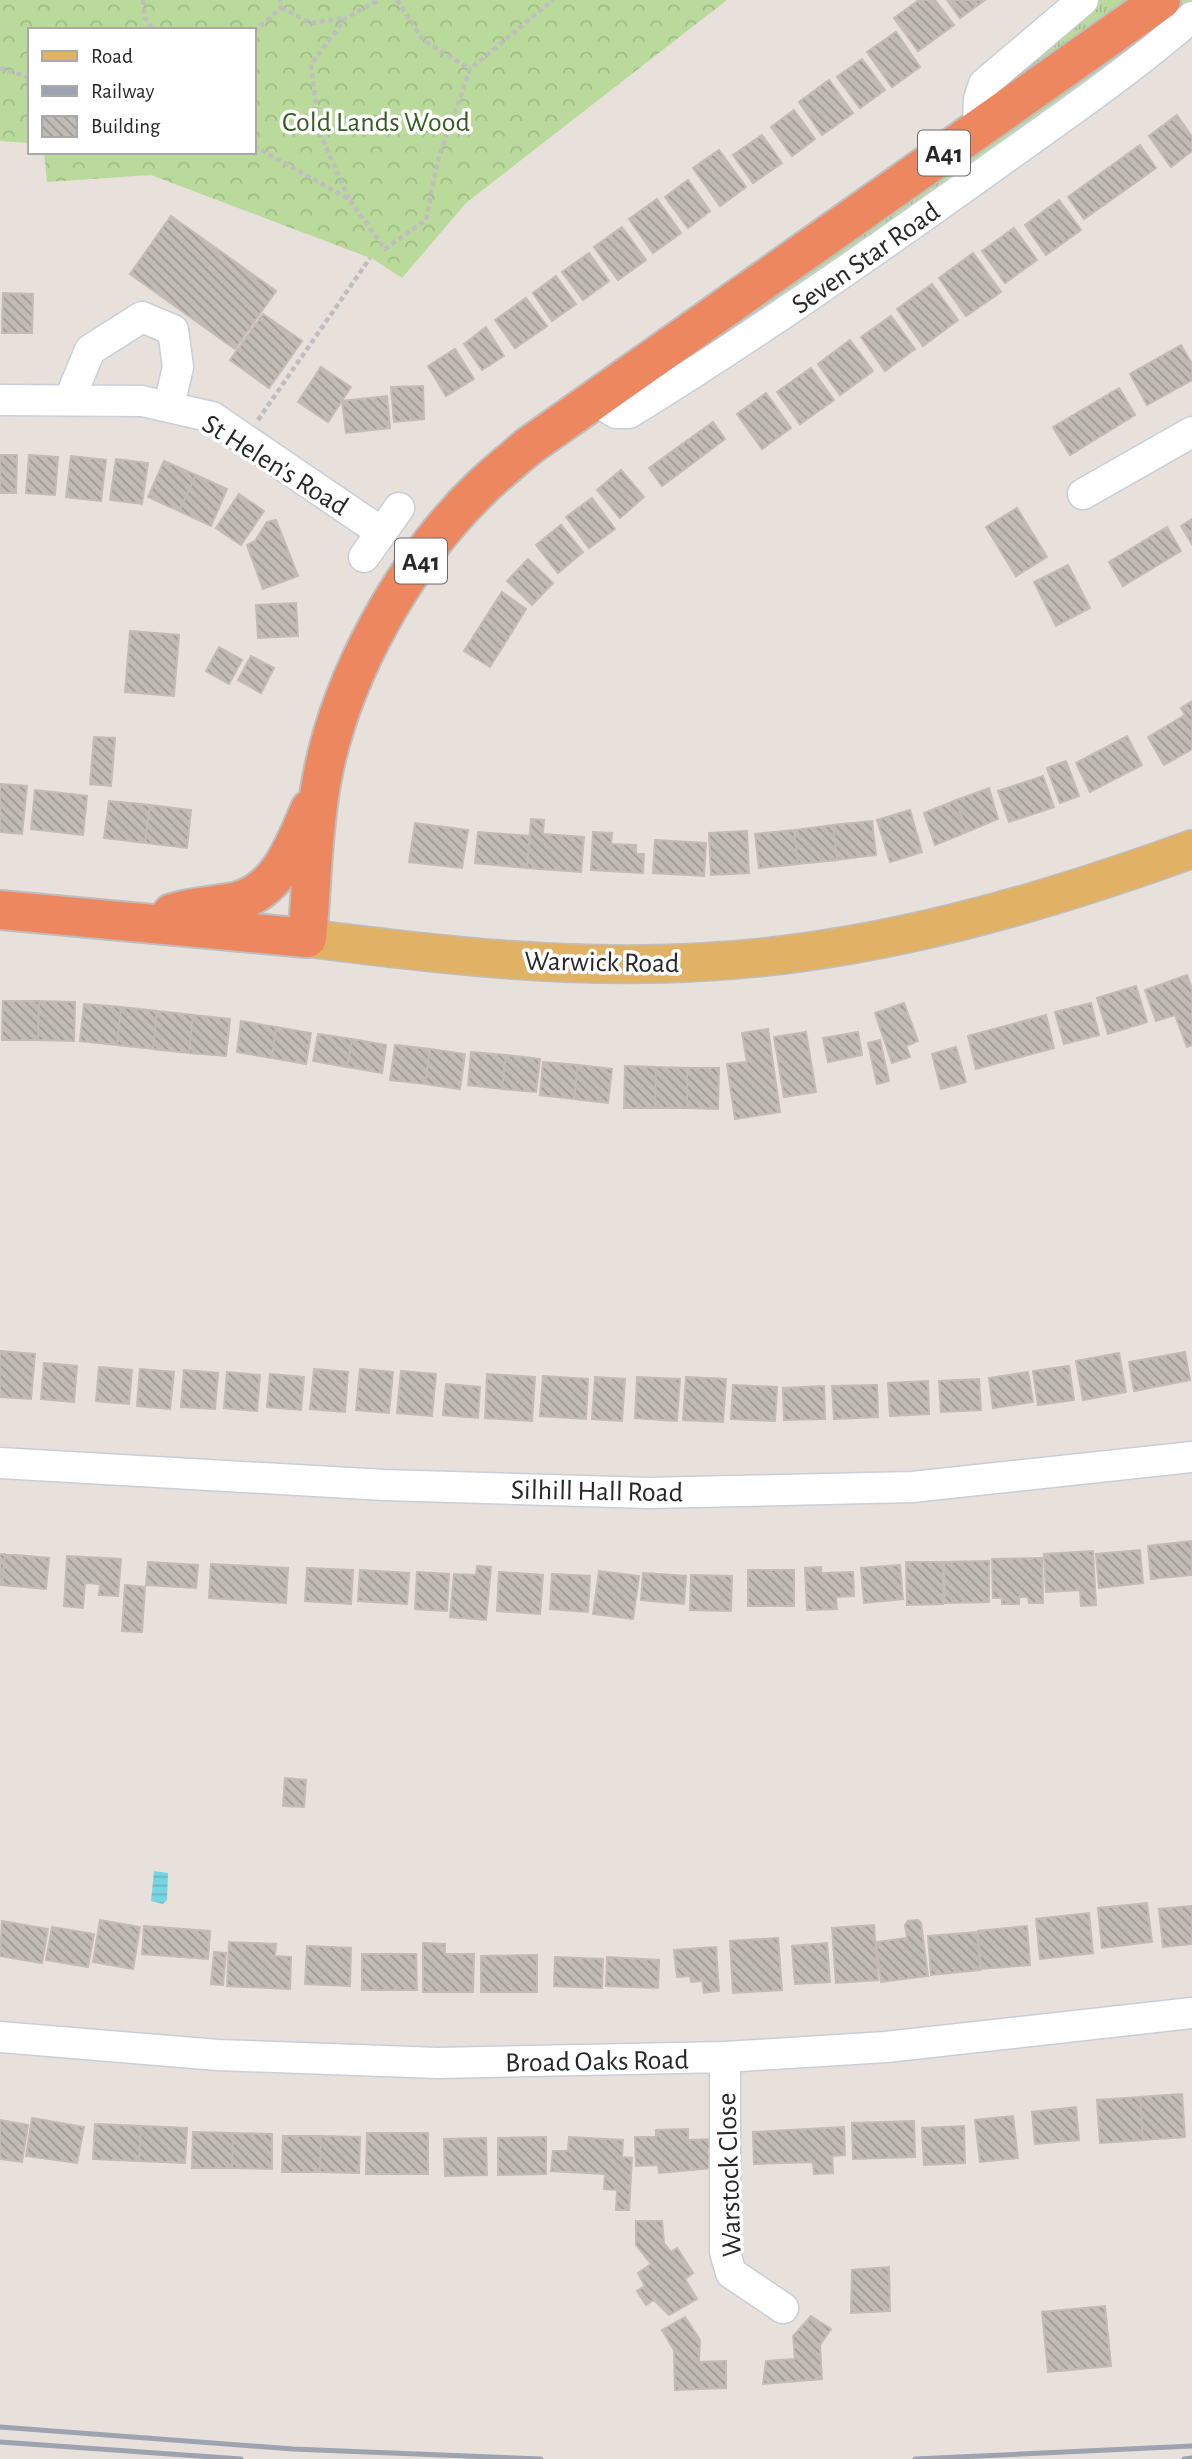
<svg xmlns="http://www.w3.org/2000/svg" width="1192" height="2459" font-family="'Alegreya Sans',sans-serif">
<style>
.grass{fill:url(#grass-tufts)}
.forest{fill:url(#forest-crowns)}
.water{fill:url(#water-rules)}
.building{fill:url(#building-back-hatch);stroke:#c3bbb4;stroke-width:2}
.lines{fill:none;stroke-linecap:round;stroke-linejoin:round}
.minor-casing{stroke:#c8ced8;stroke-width:33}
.major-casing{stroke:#bebebe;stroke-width:40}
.highway-casing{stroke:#bebebe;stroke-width:42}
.path{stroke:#bebebe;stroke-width:4.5;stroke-dasharray:5 3.5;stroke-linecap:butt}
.minor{stroke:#fff;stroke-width:30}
.major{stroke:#e1b166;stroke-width:37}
.highway{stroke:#ed8760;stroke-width:38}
.rail{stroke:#9da3b0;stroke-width:5}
.labels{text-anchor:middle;stroke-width:7;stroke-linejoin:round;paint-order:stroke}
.shield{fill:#fff;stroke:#686868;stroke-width:2}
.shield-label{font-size:26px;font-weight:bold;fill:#272727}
.park-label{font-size:28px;fill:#355b20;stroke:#fff}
.street-label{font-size:28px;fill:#272727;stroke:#fff}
</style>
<defs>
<pattern id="grass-tufts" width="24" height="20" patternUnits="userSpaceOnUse" patternTransform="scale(1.75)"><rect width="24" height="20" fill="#bada9b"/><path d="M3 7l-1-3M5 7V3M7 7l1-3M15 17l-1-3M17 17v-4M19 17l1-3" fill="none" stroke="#a0bb86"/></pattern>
<pattern id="forest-crowns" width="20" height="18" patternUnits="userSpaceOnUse" patternTransform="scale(1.75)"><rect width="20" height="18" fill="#bada9b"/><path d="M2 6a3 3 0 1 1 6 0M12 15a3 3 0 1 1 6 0" fill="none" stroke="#a0bb86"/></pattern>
<pattern id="water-rules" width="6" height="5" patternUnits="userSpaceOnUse" patternTransform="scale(1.75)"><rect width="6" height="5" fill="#76d5e1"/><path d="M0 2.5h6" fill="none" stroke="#66b7c1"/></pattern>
<pattern id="building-back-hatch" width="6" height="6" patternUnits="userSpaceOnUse" patternTransform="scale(1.75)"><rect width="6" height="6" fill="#c1bbb5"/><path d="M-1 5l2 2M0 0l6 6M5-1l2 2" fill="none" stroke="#9d9893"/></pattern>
</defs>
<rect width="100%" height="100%" fill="#e8e0da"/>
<!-- grass -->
<path class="grass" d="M1095 0H1138L997 93 1000 80Z
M1183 0H1192V8L711 354 628 391Z"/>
<!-- forest -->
<path class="forest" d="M0 0H727L466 203 402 278 373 259 151 175 47 182 44 152H254V30H30V143L0 141Z"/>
<!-- water -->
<path class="water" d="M154 1871 168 1873 167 1900 163 1904 151 1901Z"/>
<!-- building -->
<path class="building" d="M919 0H935L954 25 918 51 894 18Z
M947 0H985L960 18Z
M896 32 920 67 892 87 867 52Z
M862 59 885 90 860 108 837 77Z
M829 80 853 113 822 135 799 102Z
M794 110 815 139 792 156 771 127Z
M1177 115 1192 137V151L1171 167 1149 136Z
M762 135 782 163 753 183 733 155Z
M1140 145 1156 168 1084 219 1068 197Z
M719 150 746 187 720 206 693 168Z
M688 180 710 211 688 228 665 197Z
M657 199 681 233 653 253 629 219Z
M1059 200 1081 230 1046 255 1025 225Z
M171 216 276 291 235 349 130 274Z
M622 227 646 260 618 280 594 247Z
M1014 228 1037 260 1005 283 982 251Z
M589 253 609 281 583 300 562 272Z
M973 253 1001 292 966 316 939 278Z
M556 276 576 304 552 321 533 293Z
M932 284 958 320 923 346 897 309Z
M3 293 33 294 32 333H2Z
M526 298 547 326 515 348 495 320Z
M263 314 302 341 269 388 230 360Z
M891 316 915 349 885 371 861 337Z
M486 327 504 356 482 370 464 344Z
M850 340 873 371 840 395 818 364Z
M1181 345 1192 364V380L1147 405 1130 374Z
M455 349 474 379 446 396 428 366Z
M321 367 351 387 328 422 298 402Z
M811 368 834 400 800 424 777 392Z
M423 386 424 419 394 422 391 387Z
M1119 388 1135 415 1070 455 1053 427Z
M766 393 791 428 762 449 737 414Z
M387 396 390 428 346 433 342 401Z
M713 422 725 439 662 486 649 468Z
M0 455H17L16 493H0Z
M29 455 58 457 55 495 26 493Z
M71 456 106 460 101 501 66 497Z
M116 459 148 463 142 504 110 500Z
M164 461 196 475 179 511 148 497Z
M621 470 644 497 620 518 597 490Z
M196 475 227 489 211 526 179 511Z
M239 494 264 511 241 545 216 528Z
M592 498 615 529 589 548 566 517Z
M1017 508 1047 557 1016 576 986 527Z
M1192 519V544L1181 526Z
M276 520 298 576 263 589 247 545 255 541 267 522Z
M561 525 583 552 558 573 536 545Z
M1167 527 1181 551 1123 586 1109 562Z
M528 559 553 583 532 605 507 581Z
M1068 565 1090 608 1056 626 1034 582Z
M502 592 526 609 490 667 464 651Z
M296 603 298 636 258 638 256 605Z
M130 631 179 635 174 696 125 692Z
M219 647 242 660 229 684 206 671Z
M251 656 274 668 261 693 238 680Z
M1192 701V749L1164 765 1148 737 1185 715 1181 708Z
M1127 736 1142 765 1090 792 1076 763Z
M94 737 115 738 111 786 90 784Z
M1066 761 1079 796 1060 803 1047 768Z
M1043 776 1054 807 1009 822 998 791Z
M0 784 27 786 22 834 0 832Z
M989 788 998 819 967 832 956 800Z
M35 790 87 796 83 835 31 829Z
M956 800 967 832 935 845 924 813Z
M109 801 150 805 145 843 104 838Z
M150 805 191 810 187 848 145 843Z
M910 810 922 852 890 862 877 820Z
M531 819 544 820 543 834 584 837 581 872 527 868Z
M872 821 876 855 837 860 833 825Z
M415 823 468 830 462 868 409 862Z
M833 825 837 860 798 864 794 830Z
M794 830 798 864 759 868 755 834Z
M747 831 749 873 711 875 709 833Z
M478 832 530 836 527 868 475 863Z
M593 832 612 833 611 844 636 845V854H644L643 873 591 870Z
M655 840 706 843 704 876 653 873Z
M1187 975 1192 989V1045L1187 1047 1175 1015 1156 1021 1145 990Z
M1136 986 1147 1022 1108 1034 1097 998Z
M3 1001H39L38 1040H2Z
M39 1001 75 1002 74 1041 38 1040Z
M904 1003 918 1041 906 1046 910 1057 892 1063 875 1013Z
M1091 1003 1099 1035 1064 1044 1055 1012Z
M84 1004 121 1007 117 1045 80 1041Z
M121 1007 157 1011 153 1049 117 1045Z
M157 1011 193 1015 189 1053 153 1049Z
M193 1015 230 1019 226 1056 189 1053Z
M1046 1015 1054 1048 976 1069 968 1036Z
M241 1021 276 1027 272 1058 237 1052Z
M276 1027 311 1033 306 1064 272 1058Z
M768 1029 780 1112 735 1119 727 1064 747 1062 742 1033Z
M806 1032 816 1092 784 1097 774 1037Z
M858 1032 862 1055 828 1062 823 1038Z
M318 1034 352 1039 347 1067 313 1061Z
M352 1039 386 1045 382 1073 347 1067Z
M880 1040 889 1081 877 1084 868 1043Z
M395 1045 430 1049 425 1084 390 1080Z
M956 1047 966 1082 941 1089 932 1054Z
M430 1049 465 1054 460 1089 425 1084Z
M471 1052 506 1055 502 1089 468 1085Z
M506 1055 540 1059 536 1092 502 1089Z
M543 1062 578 1065 574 1099 540 1095Z
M578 1065 612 1069 608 1103 574 1099Z
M625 1066 656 1067 655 1108H624Z
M656 1067 687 1068V1108H655Z
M687 1068H719L718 1109 687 1108Z
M0 1351 35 1354 31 1399 0 1397Z
M1185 1352 1190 1380 1134 1391 1129 1362Z
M1119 1353 1126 1392 1083 1400 1076 1361Z
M44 1363 77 1366 74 1402 41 1399Z
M1069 1366 1074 1400 1038 1405 1033 1371Z
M99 1367 132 1370 129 1404 96 1401Z
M140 1369 174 1372 170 1409 137 1406Z
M314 1369 348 1372 345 1412 310 1409Z
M360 1369 393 1372 389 1413 356 1410Z
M184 1370 218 1373 215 1409 181 1407Z
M401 1371 436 1374 432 1416 397 1413Z
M227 1372 260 1375 257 1411 224 1408Z
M1028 1372 1033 1402 993 1408 989 1378Z
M270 1374 304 1377 301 1410 267 1407Z
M487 1374 535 1377 532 1421 485 1418Z
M543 1376 588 1379 586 1419 540 1416Z
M595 1377 625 1379 622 1421 592 1419Z
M637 1377 680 1379 677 1421 635 1418Z
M686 1377 726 1379 723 1422 683 1420Z
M979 1379 981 1410 941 1412 939 1381Z
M928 1381 929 1414 890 1416 888 1383Z
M446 1384 480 1387 478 1418 443 1415Z
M733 1385 777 1387 775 1421 731 1419Z
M877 1385 878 1417 834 1419 832 1386Z
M824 1386 825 1419 784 1420 783 1388Z
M1191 1541 1192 1575 1151 1579 1148 1546Z
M1140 1550 1143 1583 1099 1588 1096 1554Z
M1093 1551 1096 1605 1081 1606 1080 1590 1046 1592 1044 1554Z
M0 1554H5L2 1585H0Z
M5 1554 49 1558 46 1589 2 1585Z
M67 1556 121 1559 118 1596 99 1595 100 1584 85 1583 83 1608 64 1606Z
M1042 1558 1043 1603H1029L1028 1597H1019V1604H1002V1598H993L992 1559Z
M989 1561V1602L945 1603 944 1562Z
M148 1562 198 1565 196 1588 146 1585Z
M906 1562H943V1604L907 1605Z
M211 1564 288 1568 286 1603 209 1598Z
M900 1565 903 1599 864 1603 861 1568Z
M477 1566 491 1567 486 1620 450 1617 454 1574 476 1575Z
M821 1567V1573L853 1572 854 1596 836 1597 837 1609 807 1610 805 1568Z
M307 1568 353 1570 351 1604 305 1601Z
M360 1570 409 1573 407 1604 358 1601Z
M748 1570H794V1606H748Z
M599 1571 639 1576 633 1619 593 1614Z
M417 1572 449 1574 447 1611 415 1609Z
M499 1572 543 1575 540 1614 497 1611Z
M643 1573 686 1576 684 1604 641 1600Z
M552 1574 590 1576 588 1612 550 1609Z
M691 1575 732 1576 731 1611 690 1610Z
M125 1585 145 1587 142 1632 122 1631Z
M285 1778 306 1780 304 1807 283 1806Z
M1147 1903 1152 1942 1102 1948 1098 1908Z
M1192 1906V1944L1163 1947 1159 1909Z
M1089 1913 1093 1953 1040 1959 1036 1919Z
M100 1920 140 1927 133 1969 93 1962Z
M918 1920 921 1923 928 1976 881 1982 876 1942 907 1938 905 1925 908 1921Z
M2 1921 48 1929 42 1963 0 1956Z
M874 1925 878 1980 836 1983 832 1928Z
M144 1926 210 1931 208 1959 142 1954Z
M1027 1926 1030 1965 981 1969 978 1931Z
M52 1927 94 1934 88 1967 46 1960Z
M977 1932 980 1970 931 1975 928 1936Z
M778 1938 782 1990 733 1993 730 1941Z
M229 1942 276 1944 275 1956 291 1957 290 1989 227 1986Z
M423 1943 445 1944V1954H474L473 1992H423Z
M827 1943 830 1982 795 1984 792 1946Z
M307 1946 351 1948 350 1986 305 1984Z
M716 1947 719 1991 704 1993 702 1981 691 1982 690 1976 677 1977 674 1950Z
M214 1952 226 1953 223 1985 211 1984Z
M362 1954H416L417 1990H362Z
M537 1955V1992H481V1956Z
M555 1957 603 1959 602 1988 554 1986Z
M607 1957 659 1960 658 1988 606 1986Z
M1182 2094 1185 2137 1143 2140 1140 2097Z
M1140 2097 1143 2140 1100 2143 1097 2100Z
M1076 2107 1079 2140 1035 2144 1032 2112Z
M1013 2116 1018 2158 980 2162 975 2120Z
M32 2118 84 2127 77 2163 26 2156Z
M0 2120 28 2125 22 2162 0 2159Z
M914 2121 915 2157 853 2159 852 2123Z
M95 2124 141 2126 139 2161 93 2159Z
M141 2126 187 2128 185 2163 139 2161Z
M964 2126 965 2163 924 2165 922 2128Z
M844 2127 845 2155 832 2156 833 2173 814 2174 813 2162 754 2164 753 2132Z
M688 2129V2140L712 2139V2168L659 2173 658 2165 636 2166 635 2137H656V2130Z
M193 2132 233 2133 232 2168H192Z
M233 2133 272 2134V2169L232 2168Z
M367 2133H428V2174H366Z
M283 2136H321L320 2172H282Z
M321 2136 360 2137 359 2173 320 2172Z
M546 2137V2174L498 2175V2138Z
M569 2137 623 2140 622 2157 632 2158 629 2210H616L617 2190 604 2189 605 2174 551 2171 553 2151H568Z
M486 2138 487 2175 445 2176 444 2139Z
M636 2221H662L664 2243 671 2252 677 2248 693 2273 685 2279 697 2299 669 2315 654 2300 646 2305 637 2291 645 2286 638 2273 651 2264 636 2245Z
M889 2267 890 2311 851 2313 852 2270Z
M1105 2306 1111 2366 1048 2372 1042 2312Z
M811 2316 831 2329 820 2345 822 2379 763 2384 766 2361 795 2359 793 2336Z
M685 2317 700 2340 699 2362 726 2361V2388L675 2390 674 2350 662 2330Z"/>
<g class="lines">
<!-- minor casing -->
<g class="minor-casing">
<path id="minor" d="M978 129 979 99 984 84 1083 0
M70 398 90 350 142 317 173 330 178 367 169 405
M0 400 142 401 212 417 381 532
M595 400 616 413H629C751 338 868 256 984 173 1054 123 1127 73 1192 17
M1083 494 1192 432
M364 557 399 508
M0 1463 384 1485 649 1493 912 1487 1192 1457
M0 2037 218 2055 438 2063 725 2057 886 2047 1192 2013
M725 2057V2252L731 2273 783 2308"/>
</g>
<!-- major casing -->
<g class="major-casing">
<path id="major" d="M307 938C438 955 571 970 703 962 871 953 1035 906 1192 849"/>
</g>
<!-- highway casing -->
<g class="highway-casing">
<path id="highway" d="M0 910 307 938C312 887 312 834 321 784 339 679 404 562 481 488 496 473 513 460 529 446L1161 0
M172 913C194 906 216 906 238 901 279 890 295 844 310 809"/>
</g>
<!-- path -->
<path class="path" d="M143 0 145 18 153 30
M397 0 423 40 470 69
M281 8 311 23 345 18
M254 32 281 8 280 0
M0 68 30 78
M254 146 349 199 385 249 426 220 438 160 470 69 553 0
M349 199 319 131 311 64 346 18 379 0
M258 420 370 258"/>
<!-- minor -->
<use href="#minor" class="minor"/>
<!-- major -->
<use href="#major" class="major"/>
<!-- highway -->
<use href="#highway" class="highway"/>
<!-- rail -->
<path class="rail" d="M0 2427 293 2449 541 2459
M0 2442 241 2459
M915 2459 1192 2446
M1184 2459 1192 2458"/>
</g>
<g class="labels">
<!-- shield labels -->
<g class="shield">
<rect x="918" y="130.5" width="52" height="45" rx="5"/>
<rect x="395" y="538.5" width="52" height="45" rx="5"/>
</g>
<g class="shield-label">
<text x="944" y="162">A41</text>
<text x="421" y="570">A41</text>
</g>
<!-- park labels -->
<g class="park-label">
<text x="376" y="131">Cold Lands Wood</text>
</g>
<!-- street labels -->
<g class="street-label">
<text transform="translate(865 257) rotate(-35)" y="10">Seven Star Road</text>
<text transform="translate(276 464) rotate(32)" y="10">St Helen's Road</text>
<text transform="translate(602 961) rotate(1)" y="10">Warwick Road</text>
<text transform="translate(597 1490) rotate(1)" y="10">Silhill Hall Road</text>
<text transform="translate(597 2060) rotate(-1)" y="10">Broad Oaks Road</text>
<text transform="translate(728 2175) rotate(-92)" y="10">Warstock Close</text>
</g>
</g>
<!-- legend -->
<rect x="28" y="28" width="228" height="126" fill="#ffffff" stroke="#a9a9a9" stroke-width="2"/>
<rect x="42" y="51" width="35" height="10" fill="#e1b166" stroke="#a9a9a9" stroke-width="2"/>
<text x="91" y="63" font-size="21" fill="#272727">Road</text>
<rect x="42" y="86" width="35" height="10" fill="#9da3b0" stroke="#a9a9a9" stroke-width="2"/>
<text x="91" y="98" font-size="21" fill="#272727">Railway</text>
<rect x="42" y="116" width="35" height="21" fill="url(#building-back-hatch)" stroke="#a9a9a9" stroke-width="2"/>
<text x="91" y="133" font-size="21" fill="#272727">Building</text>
</svg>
